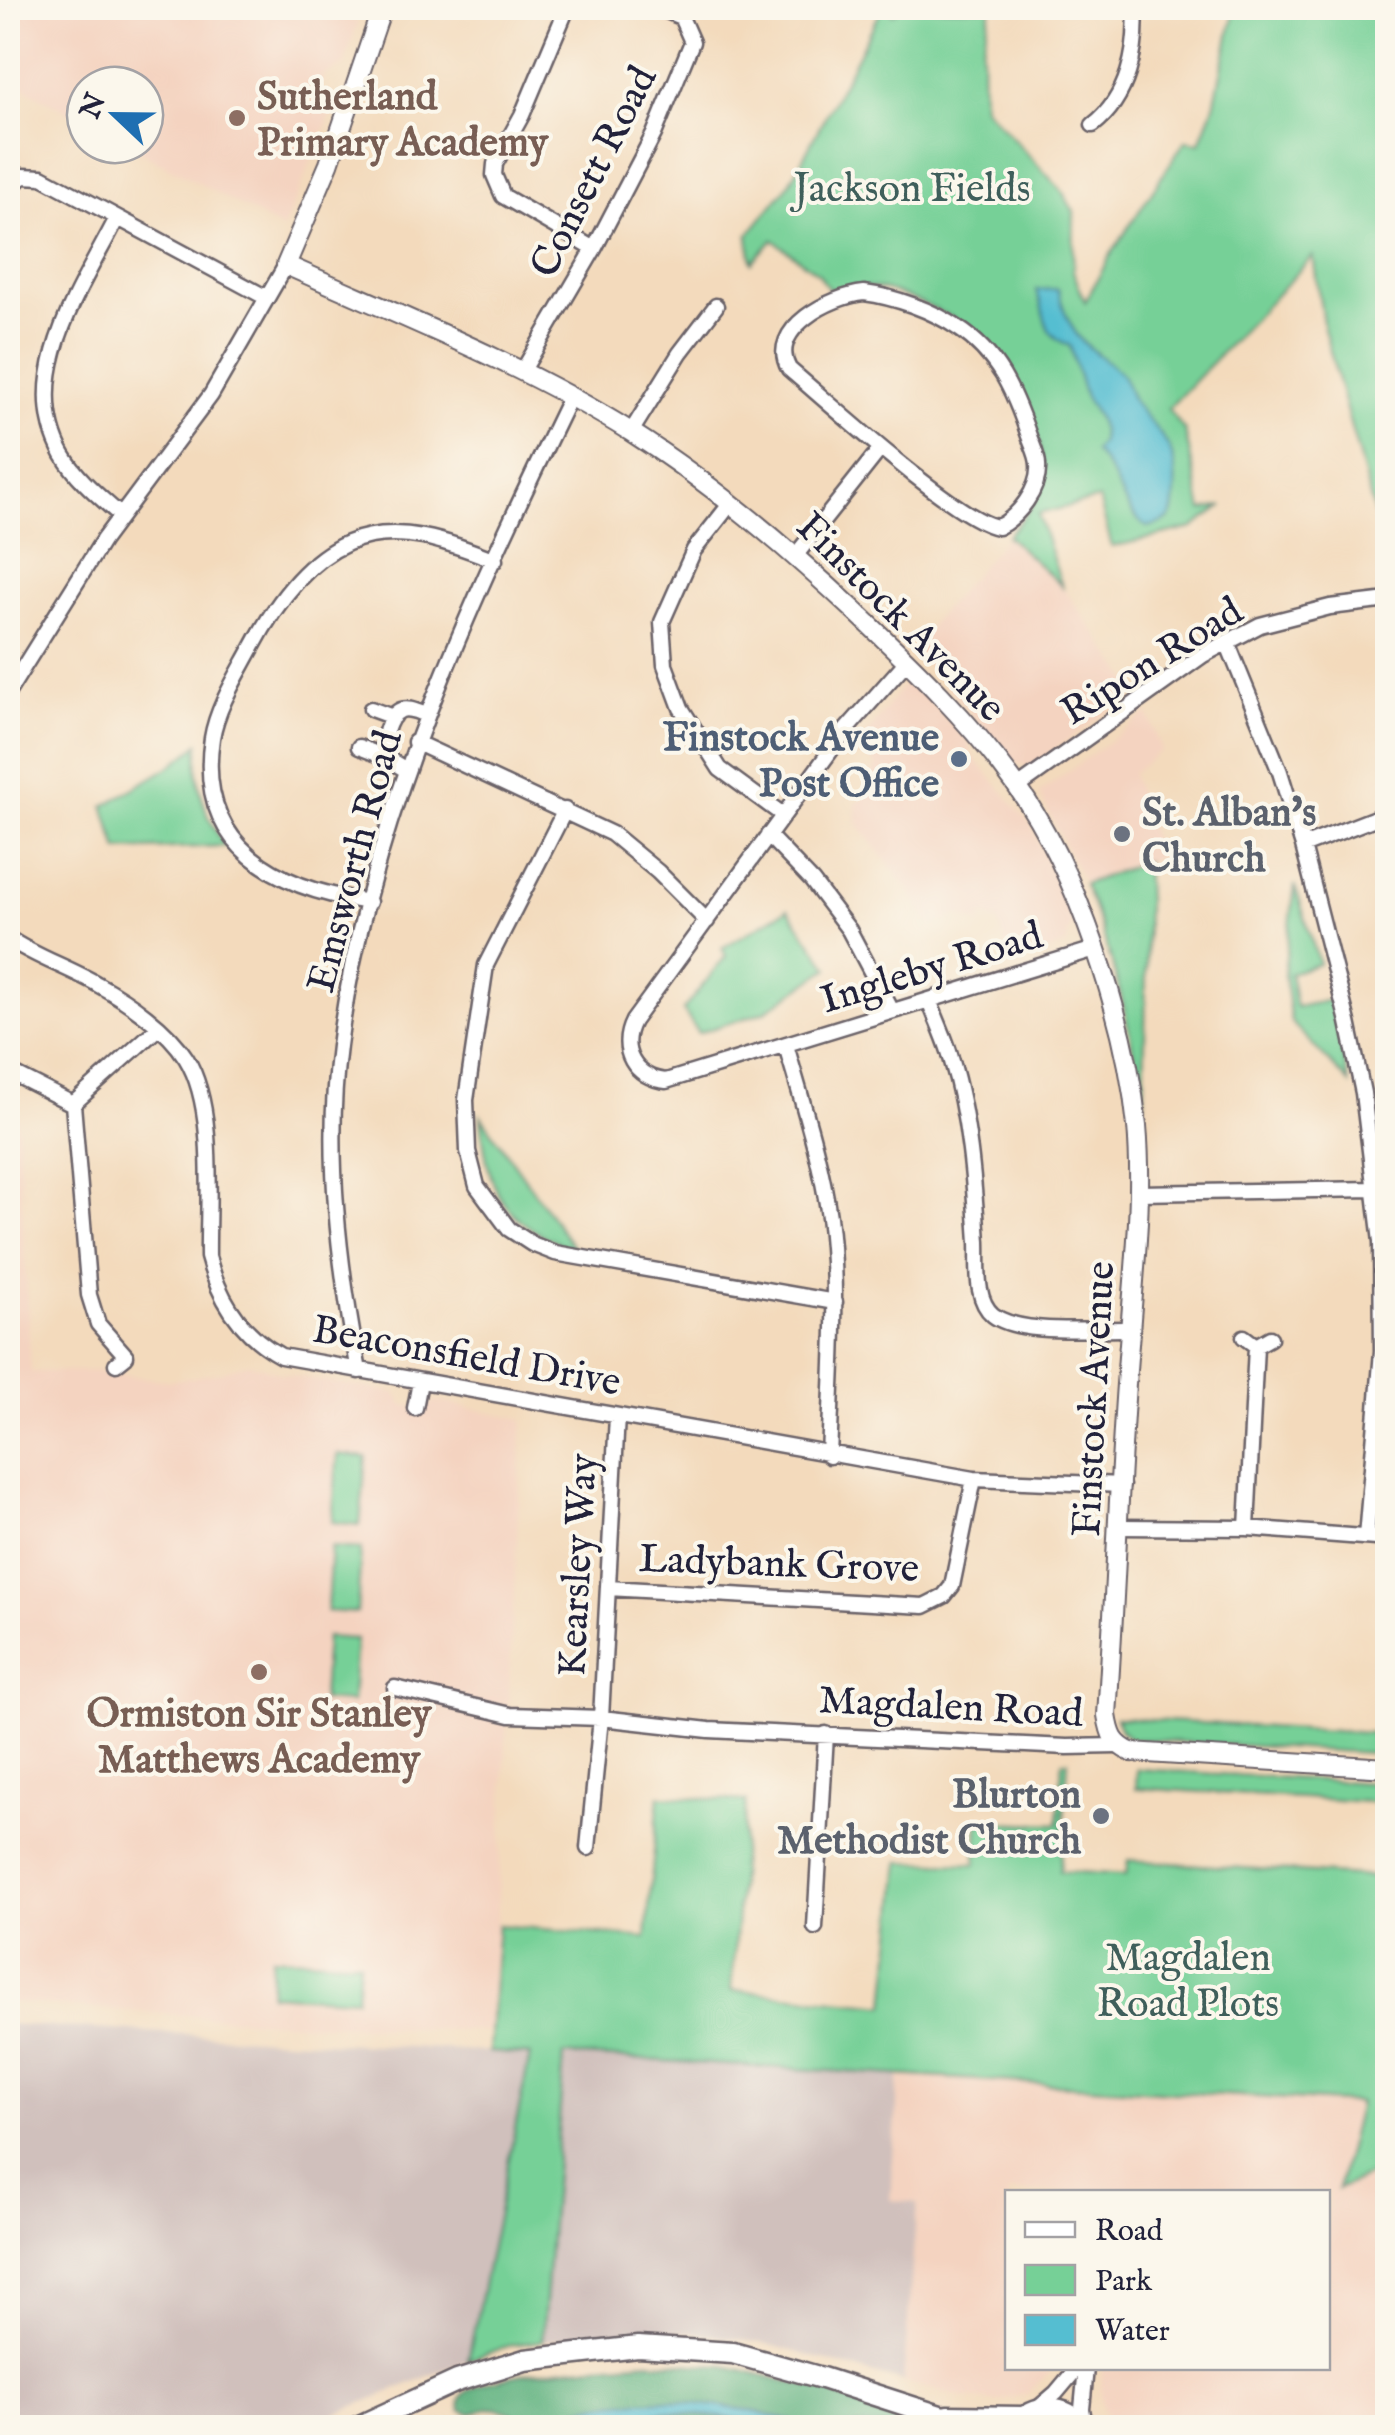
<svg xmlns="http://www.w3.org/2000/svg" width="1395" height="2435" font-family="'IM FELL English',serif">
<style>
.built{fill:#f4d3c0}
.industrial{fill:#d0c0bc}
.green{fill:#76d097;stroke:#4c7969;stroke-width:2.5}
.forest{fill:#60b280;stroke:#416a5e;stroke-width:2.5}
.water{fill:#55bed1;stroke:#3c7086;stroke-width:2.5}
.lines{fill:none;stroke-linecap:round;stroke-linejoin:round}
.minor-casing{stroke:#6b6268;stroke-width:19}
.tertiary-casing{stroke:#6b6268;stroke-width:22}
.secondary-casing{stroke:#6b6268;stroke-width:25}
.minor{stroke:#fff;stroke-width:14}
.tertiary{stroke:#fff;stroke-width:18}
.secondary{stroke:#fff;stroke-width:20}
.education-dot{fill:#8d6e63;stroke:#fbf7ec;stroke-width:4}
.service-dot{fill:#5c6f8a;stroke:#fbf7ec;stroke-width:4}
.worship-dot{fill:#6b7280;stroke:#fbf7ec;stroke-width:4}
.labels{text-anchor:middle;stroke-width:8;stroke-linejoin:round;paint-order:stroke}
.education-label{font-size:40px;font-weight:bold;fill:#785e54;stroke:#fbf7ec;text-anchor:start}
.street-label{font-size:40px;fill:#22223b;stroke:#fbf7ec}
.park-label{font-size:40px;fill:#3f5f5b;stroke:#fbf7ec}
.service-label{font-size:40px;font-weight:bold;fill:#4e5e75;stroke:#fbf7ec;text-anchor:end}
.worship-label{font-size:40px;font-weight:bold;fill:#5b616d;stroke:#fbf7ec;text-anchor:start}
</style>
<rect width="100%" height="100%" fill="#fbf7ec"/>
<filter id="ink" filterUnits="userSpaceOnUse"><feTurbulence type="fractalNoise" baseFrequency=".01" numOctaves="2"/><feDisplacementMap in="SourceGraphic" scale="20" xChannelSelector="R" yChannelSelector="G"/><feConvolveMatrix kernelMatrix="1 2 1 2 8 2 1 2 1" color-interpolation-filters="sRGB"/></filter>
<filter id="wash" filterUnits="userSpaceOnUse"><feTurbulence type="fractalNoise" baseFrequency=".0048" numOctaves="4" result="noise"/><feDisplacementMap in="SourceGraphic" scale="40" xChannelSelector="R" yChannelSelector="G"/><feGaussianBlur stdDeviation="2.25" result="paint"/><feColorMatrix in="noise" values="0 0 0 0 0 0 0 0 0 0 0 0 0 0 0 0 0 1.4 0 .05"/><feComposite in="paint" operator="in"/></filter>
<g filter="url(#wash)">
<rect width="100%" height="100%" fill="#f3dabc"/>
<!-- built -->
<path class="built" d="M8 8H313L358 22 344 65 324 75 318 92 331 114 283 229 128 145H145V85H85V122L8 78Z
M1007 536 1062 586 1137 692 1029 767 1014 762 911 647Z
M910 684 917 687 969 743 972 755 1031 825 1074 923 1068 931 1067 945 1011 963 998 923 984 915 980 924 958 915 930 926 910 891 857 823 856 805 878 782 871 775 877 766 857 747 903 685Z
M1148 713 1162 750 1132 774 1159 857 1084 884 1039 793Z
M8 1085 16 1089 31 1372 97 1371 169 1381 219 1373 249 1363 282 1374 396 1393 404 1405 426 1409 435 1401 523 1419 491 2031 311 2024 8 2002Z
M899 2076 1360 2103 1338 2188 1387 2167V2427H1109L1101 2401 1102 2368H1328V2192H1008V2368H1055L1026 2394 997 2401 966 2398 903 2382 917 2204 890 2200Z"/>
<!-- industrial -->
<path class="industrial" d="M8 2024 530 2054 468 2360 303 2427H8Z
M563 2055 899 2076 890 2200 917 2203 903 2382 767 2344 691 2332H630L542 2341Z"/>
<!-- green -->
<path class="green" d="M901 8H991L982 50 983 106 1062 191 1074 212 1073 271 1085 302 1110 256 1185 141 1200 143 1214 106 1235 8H1369L1388 18 1387 559 1324 329 1313 256 1168 409 1185 431 1202 510 1223 506 1193 528 1112 547 1099 499 1038 514 1062 586 1007 536C1019 522 1037 504 1041 486 1047 465 1039 439 1031 419 1021 393 1010 366 991 345 971 323 905 293 875 288 860 285 845 288 829 290L819 274 773 240 752 262 748 235 790 183 881 11 887 9 893 14Z
M199 744C193 782 204 814 225 846L118 850 104 806 171 766Z
M1145 862 1147 900 1144 1107C1130 1031 1115 956 1084 884Z
M1295 885 1319 964 1290 973 1296 1007 1331 1000 1349 1083 1291 1022 1284 974Z
M788 909 829 968 764 1012 698 1033 683 1010 726 956 722 948Z
M481 1116 575 1250C501 1221 487 1192 481 1116Z
M338 1454 366 1457 360 1525 332 1522Z
M331 1547 361 1549 357 1613 327 1611Z
M326 1637 356 1639 352 1702 322 1700Z
M1116 1718 1387 1734V1754L1130 1739 1122 1732Z
M1068 1761 1060 1871 1126 1875 1128 1860 1387 1878V2167L1338 2189 1359 2103 564 2055 542 2341 508 2346 468 2360 530 2055 489 2052 498 1925 646 1938 659 1796 746 1801 731 1990 886 2005 900 1862 976 1864 978 1822 1058 1824 1062 1762Z
M1137 1769 1387 1784V1803L1136 1788Z
M272 1957 359 1962 356 1999 270 1994Z"/>
<!-- forest -->
<path class="forest" d="M648 2361 726 2366 820 2389 927 2427H811L756 2411 667 2401 554 2425V2427H518L516 2416C502 2408 487 2405 473 2414L461 2410C460 2404 458 2401 463 2395 482 2371 613 2364 648 2361Z
M666 2412 756 2421 784 2427 569 2428Z"/>
<!-- water -->
<path class="water" d="M1058 289C1061 303 1067 319 1075 332 1087 350 1107 359 1121 374 1127 382 1129 394 1134 402 1159 436 1178 442 1175 490 1173 515 1176 521 1147 527 1120 509 1118 472 1094 452L1101 442 1102 431 1098 418 1085 397 1070 346C1039 332 1048 317 1036 290Z
M667 2400 756 2411 811 2427 766 2426 756 2421 666 2412 554 2427C569 2398 638 2402 667 2400Z"/>
</g>
<g filter="url(#ink)">
<g class="lines">
<!-- minor casing -->
<g class="minor-casing">
<path id="minor" d="M567 8 522 115 495 164 494 175 503 196 594 249
M887 9 889 8
M1093 125C1128 98 1138 50 1135 8
M8 188 23 176 42 177 267 298
M117 218C83 286 18 375 63 455 77 479 100 497 121 516
M864 293C895 297 932 310 958 328 998 354 1014 392 1029 436 1032 445 1038 456 1038 465 1040 489 1018 517 998 527 959 522 826 400 789 369 766 329 832 296 864 293Z
M522 372 594 249 654 134 692 42 681 17 659 8
M631 432 680 353 716 306
M731 503 694 550 662 622 665 665 681 708 720 769 783 815
M796 555 881 448
M1227 642 1280 772 1303 846 1348 1022 1363 1093 1381 1242 1382 1351 1366 1537
M907 661 845 731 633 1021C618 1050 635 1078 666 1081L1095 949
M8 692 103 540 211 395 286 265
M371 709 393 717
M415 742 612 834 658 872 707 921
M359 747 385 757
M406 770 385 757C381 744 387 716 401 710 410 707 419 713 427 715
M1018 787 1203 655 1260 625 1330 607 1388 600
M565 810 486 965 466 1100 468 1151 477 1186 509 1229 532 1244 555 1253 835 1302
M768 835 812 881 849 930 892 1011
M1303 846 1388 813
M369 902C278 889 195 847 212 738 217 707 237 676 252 648 273 608 304 562 348 543 397 522 449 542 495 560
M8 938C35 957 68 967 97 984 128 1001 167 1028 186 1058 217 1108 207 1200 208 1257 219 1299 242 1335 281 1356L974 1479 1122 1485
M929 1000C936 1019 946 1039 951 1058 969 1116 974 1181 978 1242 979 1265 974 1299 993 1315 1020 1336 1095 1328 1130 1329
M786 1045C802 1102 821 1159 829 1217 839 1296 832 1376 829 1456
M8 1071 73 1104
M73 1104 89 1295 98 1324 126 1356 116 1364
M73 1104 158 1028
M1139 1193 1375 1189
M1244 1337 1256 1346 1270 1338
M359 1371C339 1266 325 1153 339 1046 367 822 472 599 570 397
M415 1408 420 1382
M1120 1527 1247 1528 1388 1539
M1247 1528 1256 1346
M608 1588 924 1606 944 1596 952 1586 974 1479
M395 1688 510 1715 601 1718 709 1730 1067 1747 1117 1746
M588 1848 601 1718 617 1416
M815 1927 826 1734
M1035 2411 1056 2393 1077 2368
M1085 2426 1082 2409 1086 2368"/>
</g>
<!-- tertiary casing -->
<g class="tertiary-casing">
<path id="tertiary" d="M382 8 329 164 286 265C402 317 523 364 631 432 713 484 787 547 857 613 914 667 970 721 1016 785 1078 872 1126 1020 1137 1126 1143 1195 1135 1264 1130 1332 1119 1459 1116 1588 1107 1715 1110 1734 1113 1744 1131 1752L1388 1768"/>
</g>
<!-- secondary casing -->
<g class="secondary-casing">
<path id="secondary" d="M947 2416 1024 2417
M1015 2426C1036 2403 1065 2404 1085 2428
M355 2428 457 2381 525 2360 638 2347 733 2353 822 2378 940 2416 961 2428"/>
</g>
<!-- minor -->
<use href="#minor" class="minor"/>
<!-- tertiary -->
<use href="#tertiary" class="tertiary"/>
<!-- secondary -->
<use href="#secondary" class="secondary"/>
</g>
</g>
<!-- markers -->
<g class="education-dot">
<circle cx="237" cy="118" r="10"/>
<circle cx="259" cy="1672" r="10"/>
</g>
<circle class="service-dot" cx="959" cy="759" r="10"/>
<g class="worship-dot">
<circle cx="1122" cy="834" r="10"/>
<circle cx="1101" cy="1816" r="10"/>
</g>
<g class="labels">
<!-- education labels -->
<g class="education-label">
<text x="257" y="109">Sutherland<tspan x="257" dy="46">Primary Academy</tspan></text>
<text x="259" y="1726" text-anchor="middle">Ormiston Sir Stanley<tspan x="259" dy="46">Matthews Academy</tspan></text>
</g>
<!-- street labels -->
<g class="street-label">
<text transform="translate(592 171) rotate(-63)" y="14">Consett Road</text>
<text transform="translate(902 616) rotate(45)" y="14">Finstock Avenue</text>
<text transform="translate(1151 660) rotate(-32)" y="14">Ripon Road</text>
<text transform="translate(353 861) rotate(-75)" y="14">Emsworth Road</text>
<text transform="translate(931 966) rotate(-17)" y="14">Ingleby Road</text>
<text transform="translate(467 1354) rotate(10)" y="14">Beaconsfield Drive</text>
<text transform="translate(1092 1399) rotate(-87)" y="14">Finstock Avenue</text>
<text transform="translate(779 1562) rotate(2)" y="14">Ladybank Grove</text>
<text transform="translate(576 1565) rotate(-87)" y="14">Kearsley Way</text>
<text transform="translate(951 1705) rotate(3)" y="14">Magdalen Road</text>
</g>
<!-- park labels -->
<g class="park-label">
<text x="912" y="201">Jackson Fields</text>
<text x="1188" y="1970">Magdalen<tspan x="1188" dy="46">Road Plots</tspan></text>
</g>
<!-- service labels -->
<g class="service-label">
<text x="939" y="750">Finstock Avenue<tspan x="939" dy="46">Post Office</tspan></text>
</g>
<!-- worship labels -->
<g class="worship-label">
<text x="1142" y="825">St. Alban's<tspan x="1142" dy="46">Church</tspan></text>
<text x="1081" y="1807" text-anchor="end">Blurton<tspan x="1081" dy="46">Methodist Church</tspan></text>
</g>
</g>
<!-- margin -->
<rect width="1395" height="2435" fill="none" stroke="#fbf7ec" stroke-width="40"/>
<!-- legend -->
<rect x="1005" y="2190" width="325" height="180" fill="#fbf7ec" stroke="#a4a2a5" stroke-width="2.5"/>
<rect x="1025" y="2222" width="50" height="15" fill="#ffffff" stroke="#a4a2a5" stroke-width="2.5"/>
<text x="1095" y="2240" font-size="30" fill="#22223b">Road</text>
<rect x="1025" y="2265" width="50" height="30" fill="#76d097" stroke="#a4a2a5" stroke-width="2.5"/>
<text x="1095" y="2290" font-size="30" fill="#22223b">Park</text>
<rect x="1025" y="2315" width="50" height="30" fill="#55bed1" stroke="#a4a2a5" stroke-width="2.5"/>
<text x="1095" y="2340" font-size="30" fill="#22223b">Water</text>
<!-- north arrow -->
<g transform="translate(115 115) rotate(292)"><circle r="48" fill="#fbf7ec" stroke="#a4a2a5" stroke-width="2.5"/>
<path d="M0-8L18 38L0 25L-18 38Z" fill="#1f6fb2"/>
<text y="-15" font-size="28" font-weight="bold" text-anchor="middle" fill="#22223b">N</text>
</g>
</svg>
